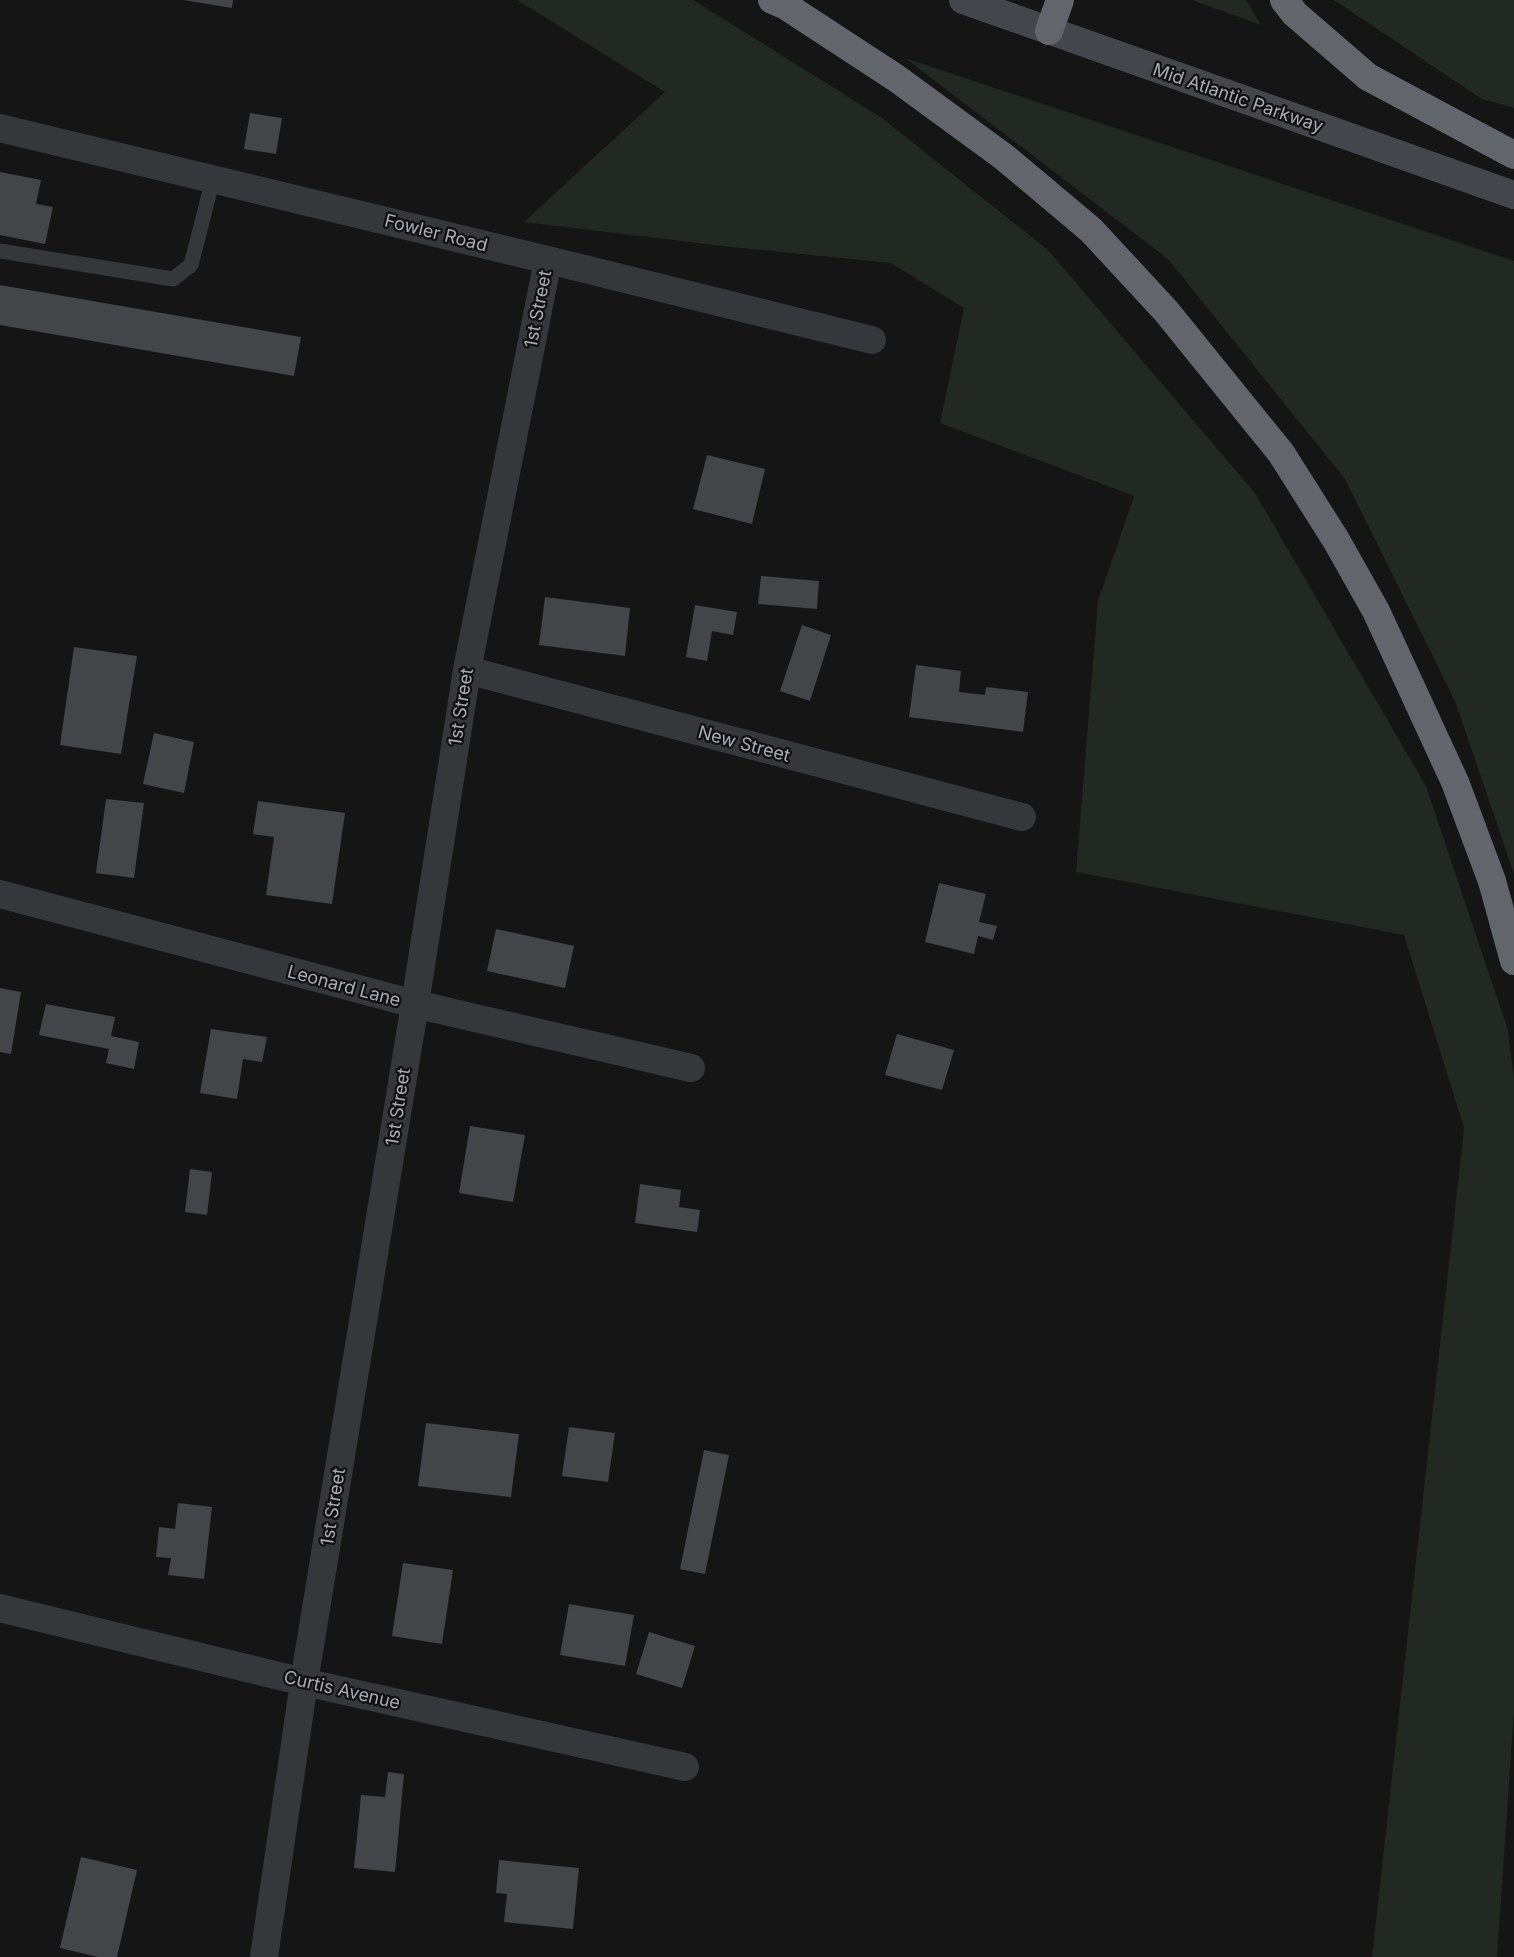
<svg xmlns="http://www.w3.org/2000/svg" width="1514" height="1957" font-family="Inter,sans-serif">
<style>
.green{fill:#212922}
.building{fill:#444549}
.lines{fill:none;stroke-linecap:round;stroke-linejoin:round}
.lane{stroke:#36373b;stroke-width:15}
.street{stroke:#36373b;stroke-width:28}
.secondary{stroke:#44464b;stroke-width:28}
.highway{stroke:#62656c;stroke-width:28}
.labels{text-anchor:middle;stroke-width:4.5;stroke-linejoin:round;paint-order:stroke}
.street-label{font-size:18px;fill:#a7acb6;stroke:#101011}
</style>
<rect width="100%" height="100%" fill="#151516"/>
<!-- green -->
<path class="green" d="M517 0H693L882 118 1048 250 1255 493 1426 786 1508 1030 1514 1080V1711L1497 1957H1372L1464 1128 1404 935 1076 872 1098 601 1134 496 940 423 964 308 891 263 731 247 524 222 665 92Z
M1192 0H1246L1261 25Z
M1334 0H1514V108L1482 99Z
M905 58 1514 261V874L1455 701 1345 479 1168 259Z"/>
<!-- building -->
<path class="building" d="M183 0H233L232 8Z
M250 113 282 118 276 154 244 149Z
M0 172 41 180 36 204 53 207 45 244 0 235Z
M0 285 301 337 294 376 0 325Z
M707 455 765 469 752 524 693 509Z
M761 576 819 581 817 609 758 604Z
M545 597 630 608 625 656 539 645Z
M695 605 737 612 733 635 712 631 707 661 686 657Z
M802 625 831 635 810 701 780 691Z
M74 647 137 656 121 754 60 745Z
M916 665 961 671 959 692 985 695 986 687 1028 692 1023 732 909 717Z
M154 733 194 742 184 793 143 784Z
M106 799 144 803 134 878 96 873Z
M258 801 345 813 332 904 266 895 274 837 253 834Z
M939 883 986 894 979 922 997 926 993 940 978 936 974 954 925 942Z
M496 929 574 946 565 988 487 971Z
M0 988 21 992 11 1054 0 1052Z
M46 1004 115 1017 111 1036 139 1042 134 1069 106 1063 109 1049 39 1035Z
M211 1029 267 1037 262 1062 243 1059 237 1099 200 1093Z
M897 1034 954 1050 942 1090 885 1075Z
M470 1126 525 1135 513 1202 459 1193Z
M190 1169 212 1172 207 1215 185 1212Z
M640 1184 681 1190 679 1207 700 1210 697 1232 635 1223Z
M426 1423 519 1434 511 1497 418 1486Z
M569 1427 615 1433 608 1482 562 1476Z
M704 1450 729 1455 705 1574 680 1569Z
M178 1503 212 1507 204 1579 168 1575 171 1558 156 1557 159 1527 175 1529Z
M403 1563 453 1570 442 1644 392 1636Z
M569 1604 634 1615 625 1666 560 1655Z
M649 1632 695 1646 682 1688 636 1674Z
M388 1772 404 1774 395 1872 354 1868 361 1795 385 1797Z
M81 1857 137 1870 117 1957H98L60 1948Z
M499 1860 579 1868 573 1929 504 1922 507 1894 496 1893Z"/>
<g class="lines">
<!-- lane -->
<path class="lane" d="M0 251 173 279 191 265 213 179"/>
<!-- street -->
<path class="street" d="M0 128 548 260 872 340
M467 670 1022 817
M0 894 415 1004 691 1068
M0 1608 304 1682 685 1767
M264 1957 304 1682 415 1004 467 670 548 260"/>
<!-- secondary -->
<path class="secondary" d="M963 0 1514 195"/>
<!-- highway -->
<path class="highway" d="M772 0 786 6 896 78 1004 157 1091 230 1166 311 1281 453 1336 540 1376 611 1455 782 1492 881 1514 961
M1284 0 1295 14 1368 77 1514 155
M1049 31 1060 0"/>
</g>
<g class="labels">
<!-- street labels -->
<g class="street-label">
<text transform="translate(1238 98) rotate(19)" y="6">Mid Atlantic Parkway</text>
<text transform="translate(436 233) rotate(14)" y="6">Fowler Road</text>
<text transform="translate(538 309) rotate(-79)" y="6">1st Street</text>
<text transform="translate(461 707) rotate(-81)" y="6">1st Street</text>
<text transform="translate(744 744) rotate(15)" y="6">New Street</text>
<text transform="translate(344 986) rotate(15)" y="6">Leonard Lane</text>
<text transform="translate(398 1107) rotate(-81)" y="6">1st Street</text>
<text transform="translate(333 1507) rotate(-81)" y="6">1st Street</text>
<text transform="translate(342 1690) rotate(13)" y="6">Curtis Avenue</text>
</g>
</g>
</svg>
